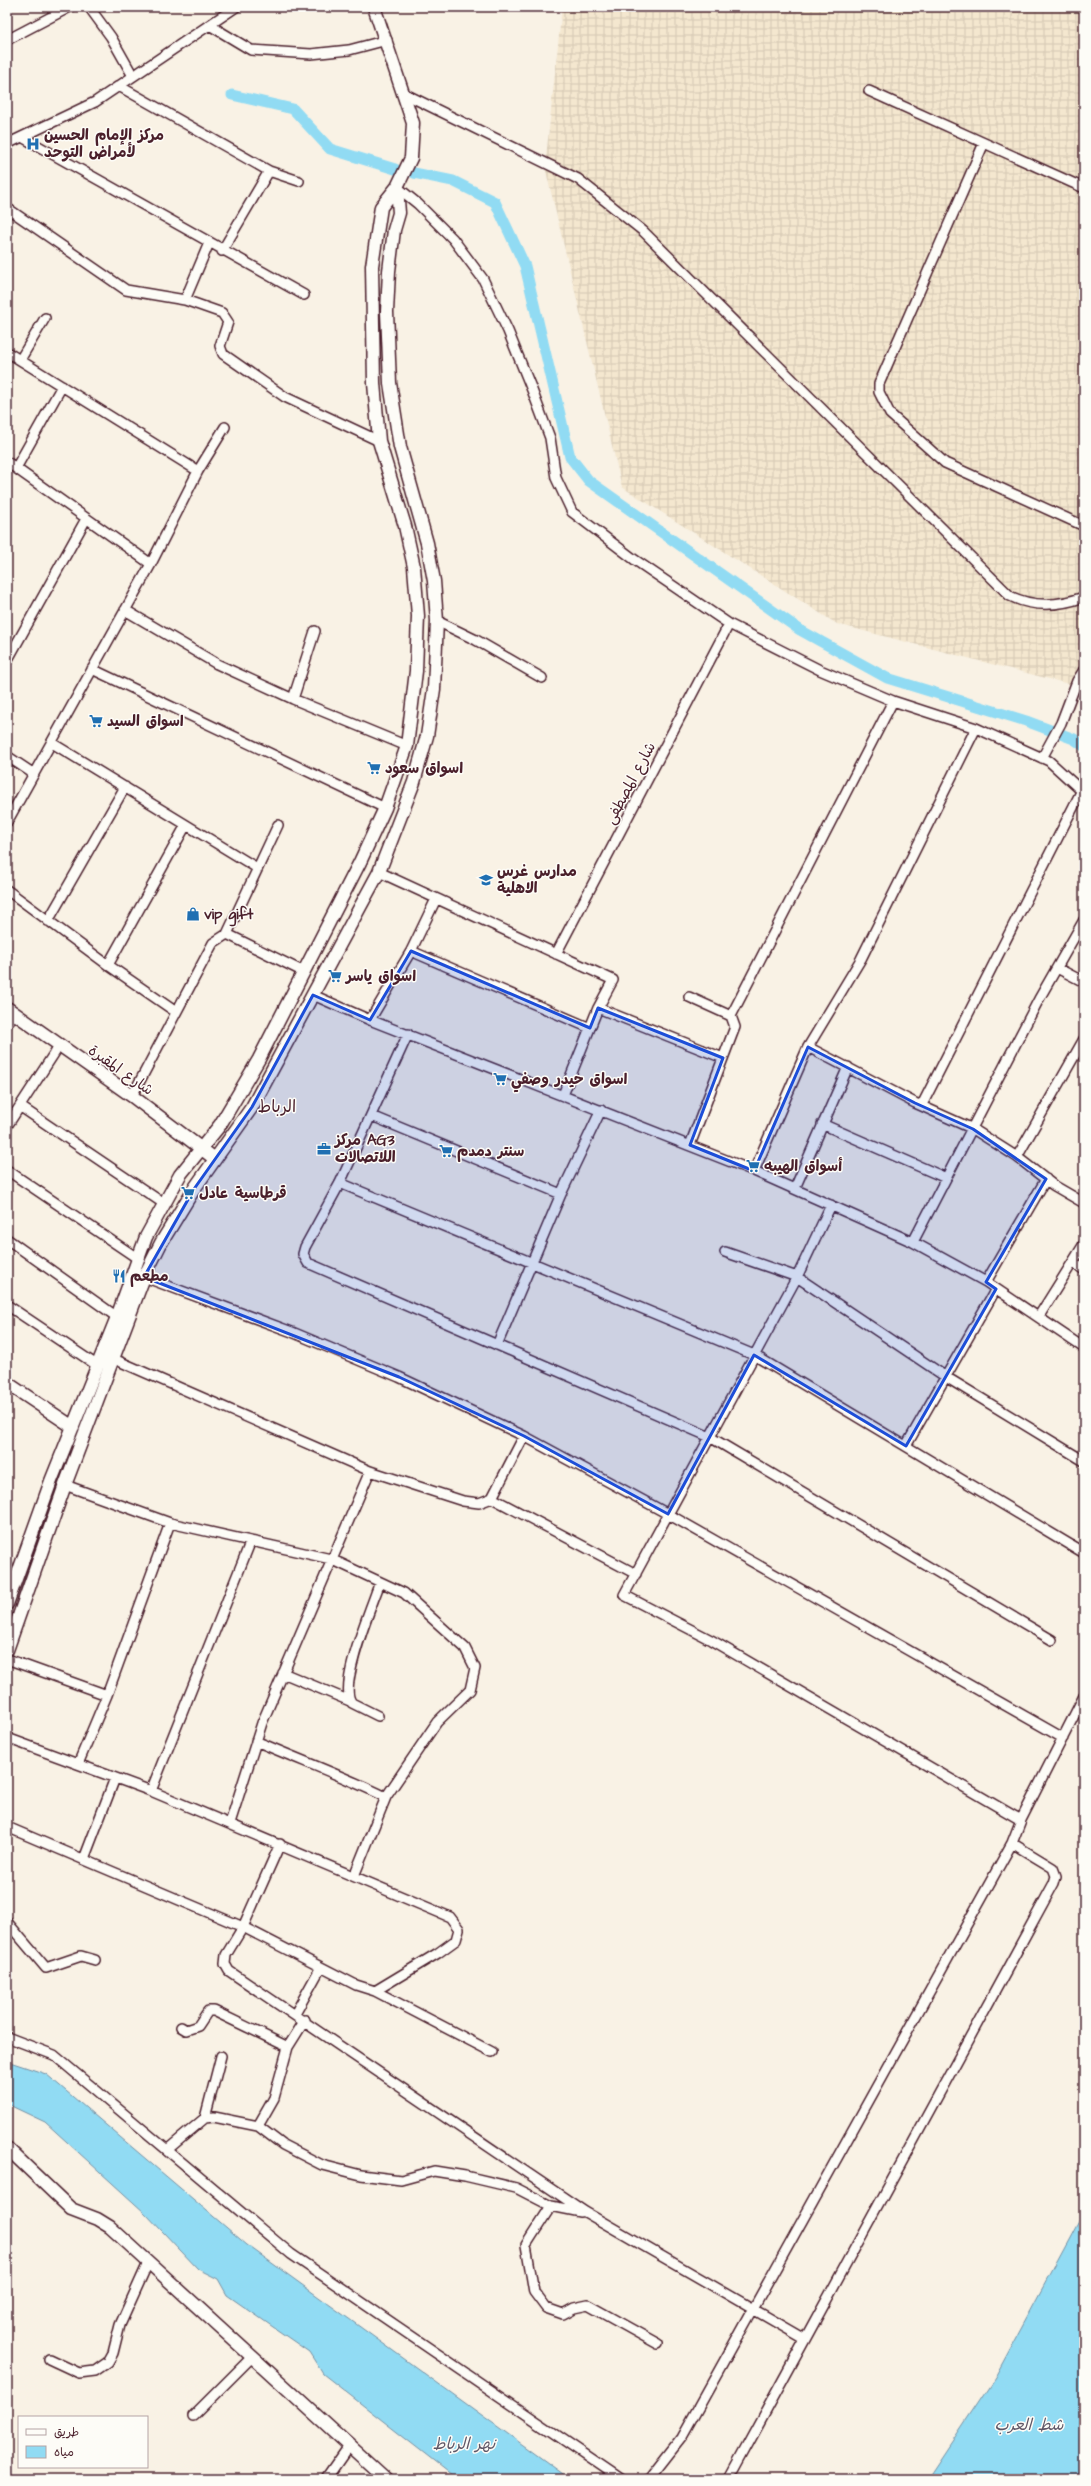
<svg xmlns="http://www.w3.org/2000/svg" width="1091" height="2486" font-family="'Architects Daughter','Playpen Sans Arabic',sans-serif">
<style>
.industrial{fill:url(#industrial-grid)}
.water{fill:#91dbf3;stroke:#7590a3}
.lines{fill:none;stroke-linecap:round;stroke-linejoin:round}
.canal{stroke:#91dbf3;stroke-width:11}
.street-casing{stroke:#4a1f2b;stroke-width:12}
.secondary-casing{stroke:#4a1f2b;stroke-width:15}
.street{stroke:#fdfcf7;stroke-width:9}
.secondary{stroke:#fdfcf7;stroke-width:12}
.marked{fill:#1d4ed8;fill-opacity:0.2;stroke:#1d4ed8;stroke-width:3;stroke-linejoin:round}
.labels{text-anchor:middle;stroke-width:3;stroke-linejoin:round;paint-order:stroke}
.poi-label{font-size:15px;font-weight:bold;fill:#4a1f2b;stroke:#fdfcf7;text-anchor:start}
.street-label{font-size:15px;fill:#4a1f2b;stroke:#fdfcf7}
.water-label{font-size:16px;font-style:italic;fill:#5f5767;stroke:#fdfcf7}
.quarter-label{font-size:17px;fill:#4a1f2b;stroke:#fdfcf7}
</style>
<defs>
<pattern id="industrial-grid" width="8" height="8" patternUnits="userSpaceOnUse"><rect width="8" height="8" fill="#f4e7cf"/><path d="M0 4h8M4 0v8" fill="none" stroke="#d3c6b2"/></pattern>
</defs>
<rect width="100%" height="100%" fill="#f9f2e5"/>
<filter id="ink" filterUnits="userSpaceOnUse"><feTurbulence type="fractalNoise" baseFrequency=".025" numOctaves="2"/><feDisplacementMap in="SourceGraphic" scale="8" xChannelSelector="R" yChannelSelector="G"/><feConvolveMatrix kernelMatrix="1 2 1 2 8 2 1 2 1" color-interpolation-filters="sRGB"/></filter>
<g filter="url(#ink)">
<!-- industrial -->
<path class="industrial" d="M562 7H1084V688L837 624 622 487 545 167Z"/>
<!-- water -->
<path class="water" d="M7 2061 46 2074 247 2245 570 2479H457L323 2374 309 2352 227 2295 218 2279 198 2269 145 2213 45 2122 7 2104Z
M1084 2212V2479H927L995 2377Z"/>
<g class="lines">
<!-- canal -->
<path class="canal" d="M232 95 293 109 330 149 395 169
M414 173 453 181 495 202 525 266 570 457 589 481 800 630 887 678 1026 721 1074 739 1084 746"/>
<!-- street casing -->
<g class="street-casing">
<path id="street" d="M89 7 111 37 133 76
M211 26 251 50 311 54 349 50 387 40
M7 40 70 7
M119 86 269 171 299 181
M869 91 1084 188
M405 94 578 179 643 231 1010 596C1034 608 1059 606 1084 597
M22 137 304 295
M984 143 879 384V392L890 414 945 463 1084 526
M7 144 95 102 236 7
M397 187 418 204 453 239 483 279 508 331 532 390 550 438 556 478 572 512 635 560 729 624 820 670 893 701 976 728 1049 761 1084 793
M7 208 126 290 185 300 222 313 228 322 220 346 223 354 285 397 379 441
M222 251 269 171
M185 300 209 243
M7 352 198 471
M20 360 45 318
M7 462 151 564
M16 468 62 386
M125 610 217 664 293 699 407 746
M437 621 476 640 542 678
M7 661 86 519
M92 669 385 808
M293 699 315 631
M52 743 257 868
M7 756 34 774
M1042 758 1061 723 1077 681 1084 670
M7 822 151 564 198 471 225 427
M379 872 613 980 598 1008 563 1095
M7 890 108 965 176 1012
M48 921 125 787
M227 934 302 971
M411 951 590 1028
M556 954 729 624
M108 965 186 825
M1057 968 1084 982
M313 995 370 1020 754 1171 913 1242 986 1282 1084 1348
M689 997 731 1016 735 1027 690 1145
M598 1008 723 1058
M731 1016 893 701
M370 1020 411 951 436 899
M7 1024 14 1013
M408 1034 340 1183 305 1247 303 1254 308 1263 710 1437 1052 1640
M808 1047 915 1103 973 1129 1017 1157 1053 1185 1084 1203
M132 1096 213 943 227 934 278 825
M921 1104 924 1101 1082 790
M21 1107 163 1203
M372 1116 561 1194
M822 1124 946 1178
M7 1126 59 1046
M1017 1157 1084 1039
M7 1170 137 1258
M754 1171 808 1047 861 959 976 728
M340 1183 754 1355 1084 1553
M795 1188 848 1067
M831 1205 797 1277 624 1595 711 1640 1021 1820
M7 1239 117 1317
M913 1242 1039 999 1084 920
M725 1252 797 1277 946 1377 1084 1461
M1073 1262 1084 1270
M144 1277 292 1332 399 1377 524 1436 668 1514 1063 1738
M986 1282 1046 1179
M7 1305 98 1366
M1039 1316 1084 1244
M497 1345 561 1194 601 1110
M114 1359 370 1471 463 1501 479 1503 492 1498 524 1436
M906 1446 996 1289
M65 1485 170 1523 331 1559 404 1593 465 1648 475 1668 470 1690 437 1722 386 1797 354 1876
M492 1498 636 1574
M7 1659 107 1695
M283 1673 350 1701
M378 1716 352 1703C337 1687 373 1603 380 1582
M7 1738 151 1791 450 1917 459 1929 456 1940 438 1953 375 1991 356 1985 243 1927 7 1827
M256 1741C299 1760 344 1776 386 1797
M78 1764 107 1695 170 1523
M151 1791 250 1543
M230 1823 262 1723 370 1471
M280 1844 243 1927 226 1955 225 1964 229 1971 585 2212 805 2339
M84 1859 115 1778
M7 1922 46 1968 81 1956 95 1960
M375 1991 492 2052
M295 2014 321 1967
M181 2027 186 2030 198 2026 208 2011H214L288 2047
M7 2037 54 2055 291 2254 621 2479
M205 2118 221 2056
M258 2126 274 2098 288 2047 305 2020
M167 2150 205 2118 214 2117 258 2126 283 2145 322 2165 361 2175 401 2180 434 2171 465 2176 516 2188 551 2206 581 2212
M551 2206 526 2245 534 2292 546 2308 563 2314 574 2308 588 2305 658 2344
M49 2359 79 2373 95 2371 108 2362 113 2353 120 2325 148 2263
M193 2416 251 2358
M326 2479 349 2446
M649 2479 682 2437 1012 1843 1021 1820 1084 1696
M729 2479 1054 1883 1056 1876 1053 1868 1012 1843"/>
</g>
<!-- secondary casing -->
<g class="secondary-casing">
<path id="secondary" d="M7 1008 132 1096 215 1159
M7 1383 73 1427
M7 1604 51 1481 117 1317 146 1237 180 1175 220 1125 259 1059 360 862 385 808 407 746 416 671 418 616 414 567 405 526 379 441 374 383 372 266 381 207 397 187 411 158 413 123 374 7
M7 1650 65 1485 144 1277 161 1243 194 1189 252 1107 379 872 414 782 427 736 434 689 437 621 434 581 427 543 400 447 390 383 387 312 389 271 394 230 399 213 397 187
M7 2148 71 2209 97 2219 110 2227 386 2479"/>
</g>
<!-- street -->
<use href="#street" class="street"/>
<!-- secondary -->
<use href="#secondary" class="secondary"/>
</g>
</g>
<!-- marked area -->
<path class="marked" d="M411 951 590 1028 598 1008 723 1058 690 1145 754 1171 808 1047 915 1103 973 1129 1046 1179 986 1282 996 1289 906 1446 754 1355 668 1514 524 1436 399 1377 144 1277 194 1189 252 1107 313 995 370 1020Z"/>
<!-- icons -->
<defs>
<g id="hospital-bare" transform="scale(1.08)"><path d="M-5-5h3v3.5h4V-5h3V5h-3V1.5h-4V5h-3Z" fill="#1f6fb2" stroke="#fdfcf7" stroke-width="2.5" paint-order="stroke"/></g>
<g id="supermarket-bare" transform="scale(1.08)"><path d="M-6-5.5h2.5l.6 2H6L4.5 2H-2.5L-4.4-4H-6ZM-1.5 3.2a1.3 1.3 0 1 0 .1 0ZM3 3.2a1.3 1.3 0 1 0 .1 0Z" fill="#1f6fb2" stroke="#fdfcf7" stroke-width="2.5" paint-order="stroke"/></g>
<g id="school-bare" transform="scale(1.08)"><path d="M0-5L7-2L0 1L-7-2ZM-4 1L0 2.5L4 1V4Q0 6-4 4Z" fill="#1f6fb2" stroke="#fdfcf7" stroke-width="2.5" paint-order="stroke"/></g>
<g id="shop-bare" transform="scale(1.08)"><path d="M-5-2.5h2.3a2.7 3.5 0 0 1 5.4 0H5L5.5 6h-11ZM-1.5-2.5h3a1.5 2.3 0 0 0-3 0Z" fill="#1f6fb2" stroke="#fdfcf7" stroke-width="2.5" paint-order="stroke"/></g>
<g id="office-bare" transform="scale(1.08)"><path d="M-6-3h4V-5.5h4V-3h4V5H-6ZM-1-4.5V-3h2v-1.5ZM-6 0V1H6V0Z" fill="#1f6fb2" stroke="#fdfcf7" stroke-width="2.5" paint-order="stroke"/></g>
<g id="restaurant-bare" transform="scale(1.08)"><path d="M-5-6h1v4h1v-4h1v4h1v-4h1v5L-1.5 .5V6h-2V.5L-5-1ZM5-6V6H3V1.5H1.5Q1.5-4 5-6Z" fill="#1f6fb2" stroke="#fdfcf7" stroke-width="2.5" paint-order="stroke"/></g>
</defs>
<g fill-rule="evenodd">
<use href="#hospital-bare" x="33" y="144"/>
<use href="#supermarket-bare" x="96" y="721"/>
<use href="#supermarket-bare" x="374" y="768"/>
<use href="#school-bare" x="486" y="880"/>
<use href="#shop-bare" x="193" y="914"/>
<use href="#supermarket-bare" x="335" y="976"/>
<use href="#supermarket-bare" x="500" y="1079"/>
<use href="#office-bare" x="324" y="1149"/>
<use href="#supermarket-bare" x="446" y="1151"/>
<use href="#supermarket-bare" x="753" y="1166"/>
<use href="#supermarket-bare" x="188" y="1193"/>
<use href="#restaurant-bare" x="119" y="1276"/>
</g>
<g class="labels">
<!-- poi labels -->
<g class="poi-label">
<text x="44" y="140">مركز الإمام الحسين<tspan x="44" dy="17">لأمراض التوحد</tspan></text>
<text x="107" y="726">اسواق السيد</text>
<text x="385" y="773">اسواق سعود</text>
<text x="497" y="876">مدارس غرس<tspan x="497" dy="17">الاهلية</tspan></text>
<text x="204" y="919">vip gift</text>
<text x="346" y="981">اسواق ياسر</text>
<text x="511" y="1084">اسواق حيدر وصفي</text>
<text x="335" y="1145">مركز AG3<tspan x="335" dy="17">اللاتصالات</tspan></text>
<text x="457" y="1156">سنتر دمدم</text>
<text x="764" y="1171">أسواق الهيبه</text>
<text x="199" y="1198">قرطاسية عادل</text>
<text x="130" y="1281">مطعم</text>
</g>
<!-- street labels -->
<g class="street-label">
<text transform="translate(630 783) rotate(-62)" y="5">شارع المصطفى</text>
<text transform="translate(121 1070) rotate(35)" y="5">شارع المقبرة</text>
</g>
<!-- water labels -->
<g class="water-label">
<text x="1029" y="2430">شط العرب</text>
<text x="464" y="2449">نهر الرباط</text>
</g>
<!-- quarter labels -->
<g class="quarter-label">
<text x="277" y="1112">الرباط</text>
</g>
</g>
<!-- margin -->
<rect width="1091" height="2486" fill="none" stroke="#fdfcf7" stroke-width="24"/>
<rect x="12" y="12" width="1067" height="2462" fill="none" stroke="#4a1f2b" stroke-width="1.5" filter="url(#ink)"/>
<!-- legend -->
<rect x="18" y="2416" width="130" height="52" fill="#fdfcf7" stroke="#b5a4a5"/>
<rect x="26" y="2429" width="20" height="6" fill="#fdfcf7" stroke="#b5a4a5"/>
<text x="54" y="2436" font-size="12" fill="#4a1f2b">طريق</text>
<rect x="26" y="2446" width="20" height="12" fill="#91dbf3" stroke="#b5a4a5"/>
<text x="54" y="2456" font-size="12" fill="#4a1f2b">مياه</text>
</svg>
